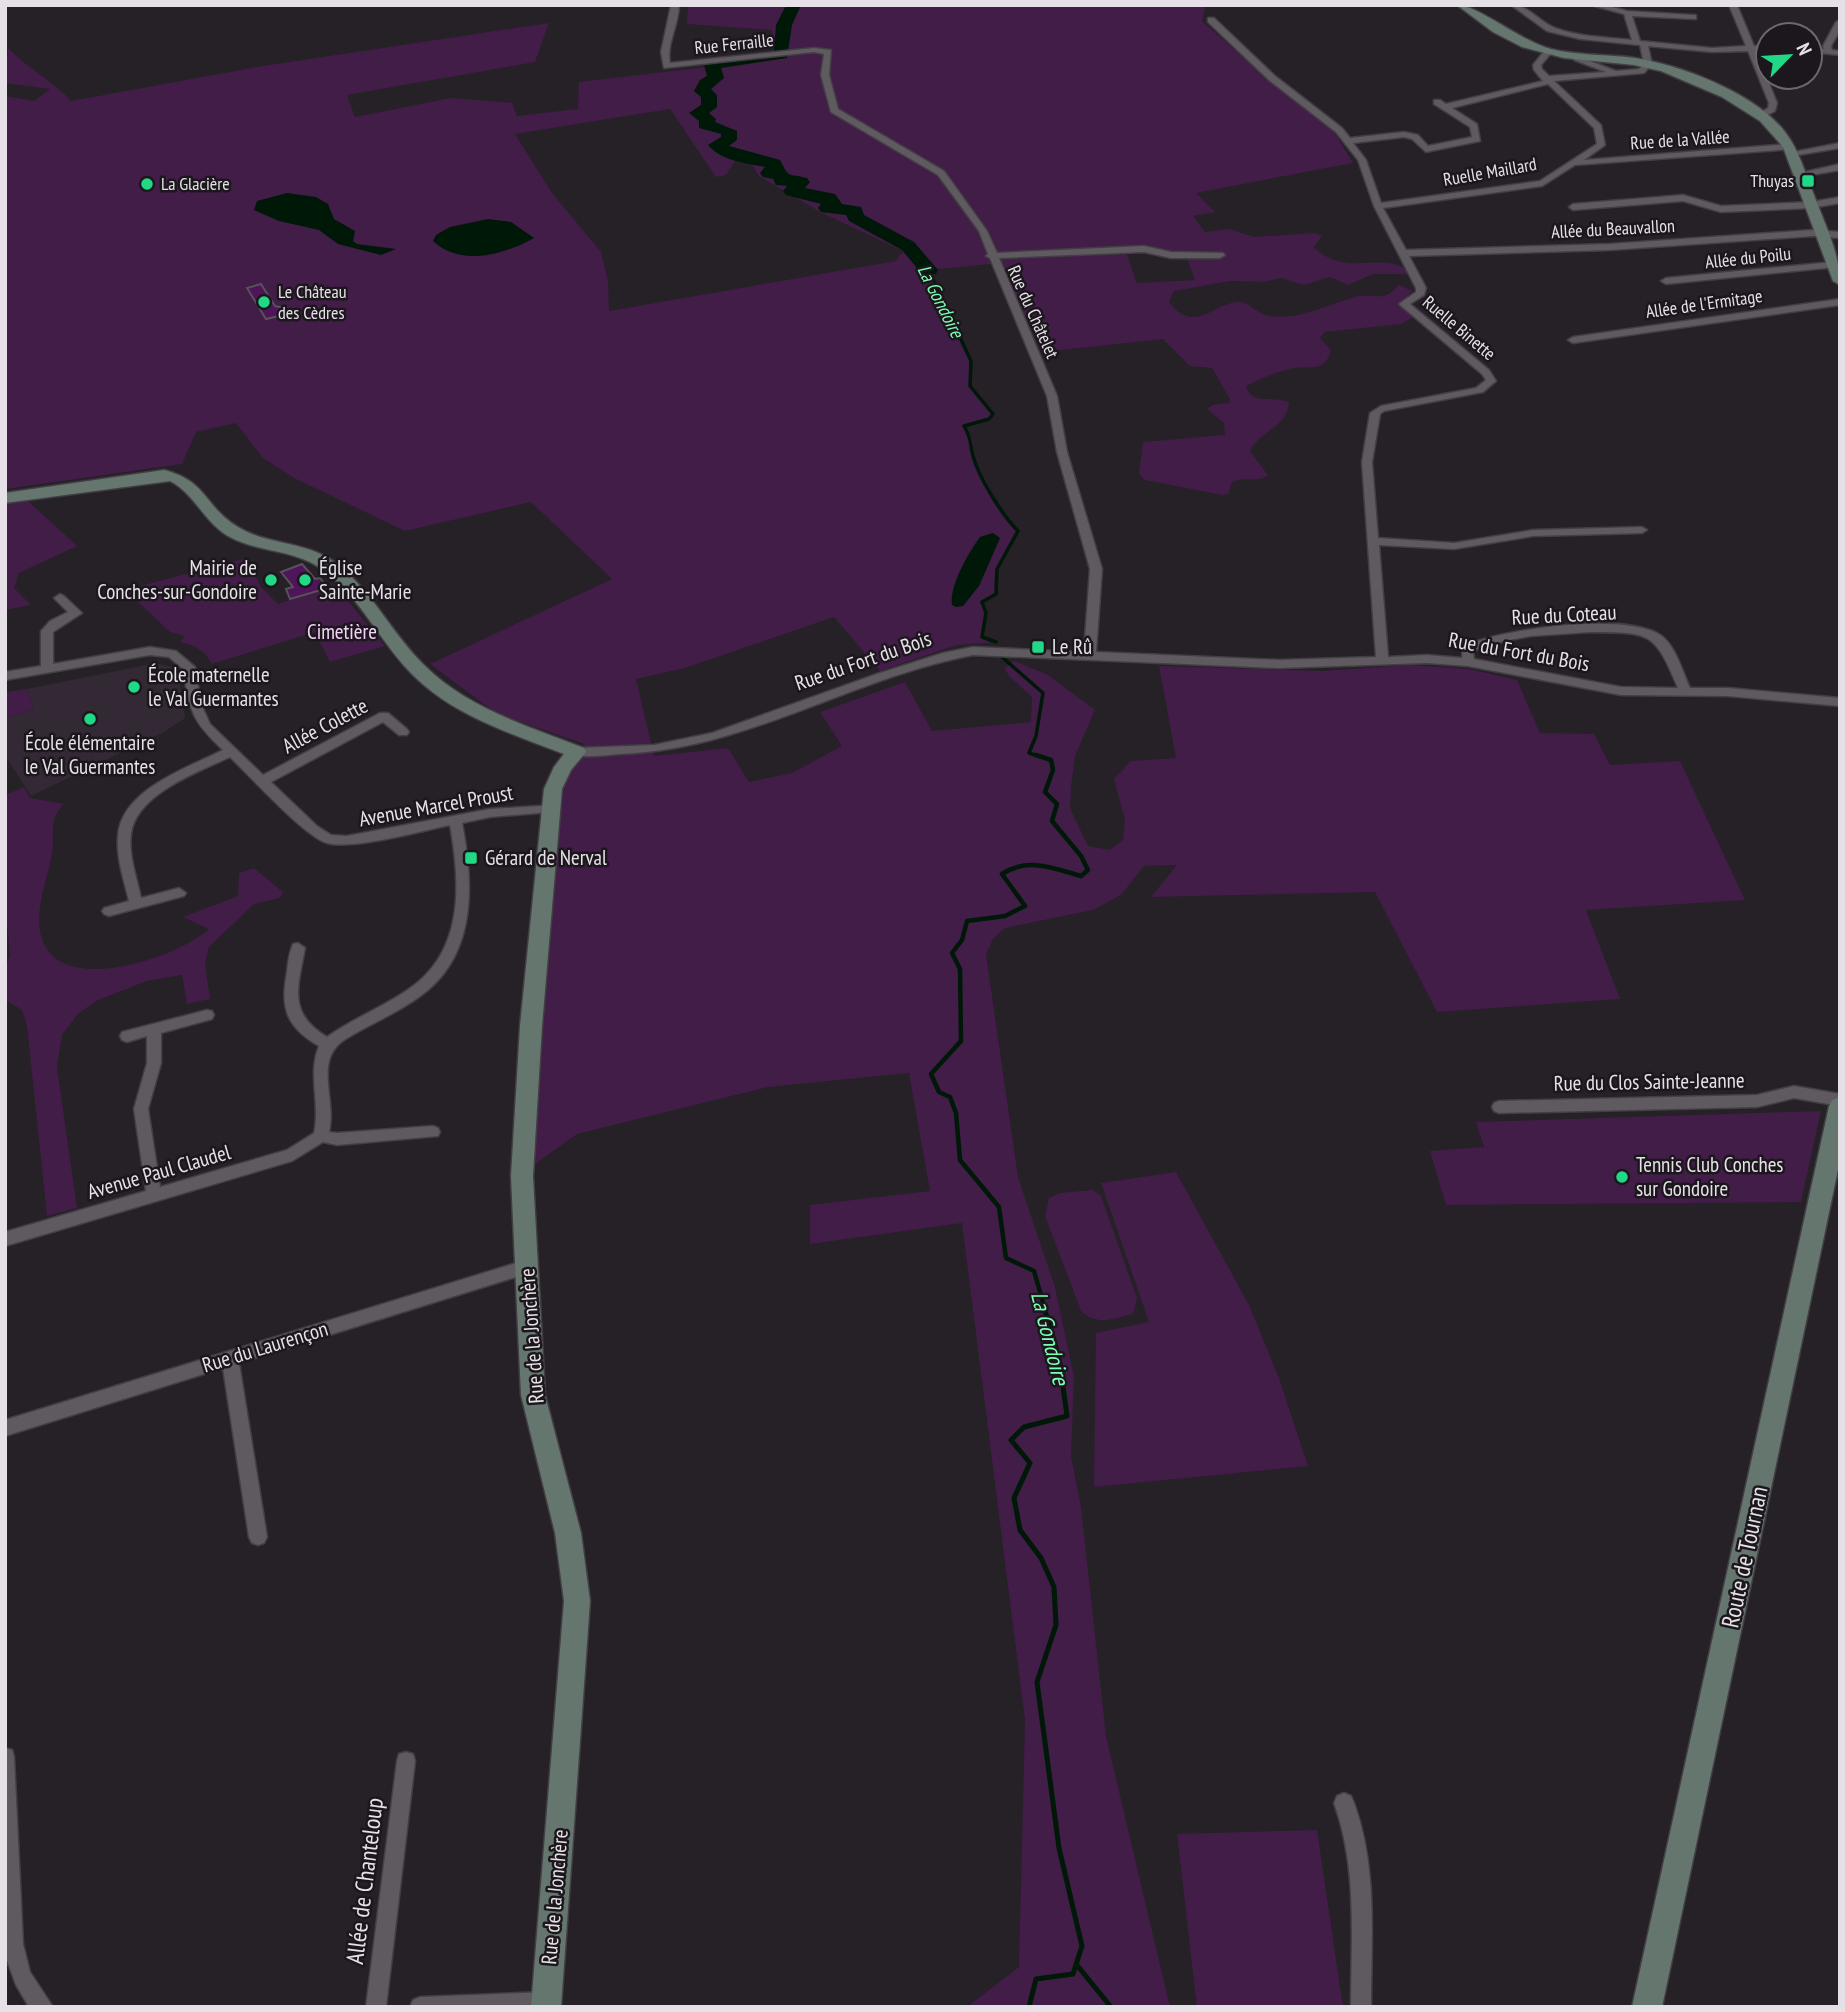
<svg xmlns="http://www.w3.org/2000/svg" width="1845" height="2012" font-family="'PT Sans Narrow',sans-serif">
<style>
.built{fill:#332934}
.green{fill:#411d48;fill-rule:evenodd}
.water{fill:#001808}
.lines{fill:none;stroke-linecap:round;stroke-linejoin:round}
.stream-far3{stroke:#001808;stroke-width:2.5}
.stream-far2{stroke:#001808;stroke-width:3.5}
.stream-far1{stroke:#001808;stroke-width:4.5}
.stream{stroke:#001808;stroke-width:5}
.river{fill:#001808;fill-rule:evenodd}
.building{fill:#4f145a;stroke:#585259;stroke-width:2}
.street-casing{stroke:#423e43;stroke-width:3}
.secondary-casing{stroke:#423e43;stroke-width:3}
.street{fill:#5f5960;fill-rule:evenodd}
.secondary{fill:#65766e;fill-rule:evenodd}
.poi-dot{fill:#21d887;stroke:#1c171d;stroke-width:2.5}
.labels{text-anchor:middle;stroke-width:5;stroke-linejoin:round;paint-order:stroke}
.far-street-label{font-size:18px;fill:#e5e1e6;stroke:#1c171d}
.far-poi-label{font-size:18px;fill:#e5e1e6;stroke:#1c171d;text-anchor:start}
.far-water-label{font-size:19px;font-style:italic;fill:#7bffb5;stroke:#1c171d}
.poi-label{font-size:21px;fill:#e5e1e6;stroke:#1c171d;text-anchor:start}
.street-label{font-size:21px;fill:#e5e1e6;stroke:#1c171d}
.park-label{font-size:21px;fill:#f4d3fa;stroke:#1c171d}
.water-label{font-size:23px;font-style:italic;fill:#7bffb5;stroke:#1c171d}
.near-street-label{font-size:24px;fill:#e5e1e6;stroke:#1c171d}
</style>
<rect width="100%" height="100%" fill="#262027"/>
<!-- built -->
<path class="built" d="M156 663 177 668 185 718 164 732 31 796 5 755V719L34 709 27 689Z"/>
<!-- green -->
<path class="green" d="M688 5H1206L1202 21 1277 87 1333 130 1353 163 1196 193 1215 212 1193 216 1205 232 1229 229 1254 237 1315 233 1322 236 1314 247C1346 279 1381 250 1409 271L1408 274H1373L1348 285 1330 277 1304 285 1281 278 1264 282 1231 281 1174 291 1169 302C1194 335 1213 304 1237 302 1250 301 1257 315 1271 316 1301 320 1326 305 1355 297 1365 294 1377 298 1387 295 1392 293 1395 288 1399 285L1412 291 1400 305 1412 318 1401 324 1325 332 1320 338 1331 350C1325 372 1313 366 1295 368 1281 370 1259 379 1246 386 1252 406 1273 395 1289 402 1287 429 1261 429 1250 451L1268 475C1257 484 1243 475 1231 483L1229 494 1222 495 1145 480 1139 473 1143 442 1225 435 1224 423 1207 409 1213 405 1229 403 1230 399 1212 368 1190 366 1163 339 1042 352 1000 263 929 270 971 361 970 386 993 414 989 419 964 426 973 441 972 455 1006 518 1018 531C1007 548 989 574 996 594L982 602 986 613 982 636 996 642 957 645 880 671 834 617 685 668 636 679 654 756 728 748 749 782 792 773 842 746 820 712 905 682 932 731 1031 722 1032 697 1009 676 1004 668 1014 661 1048 675 1095 710 1075 756 1071 787 1070 808 1088 846 1110 850 1123 840 1125 820 1114 779 1131 761 1176 758 1159 666 1322 671 1411 665 1469 669 1517 680 1540 733 1594 734 1610 765 1680 761 1745 900 1586 910 1620 999 1437 1012 1375 892 1151 897 1177 865 1144 866 1121 895 1093 910 1005 928 993 939 986 954 1018 1177 1055 1287 1074 1377 1071 1456 1081 1507 1106 1736 1170 2007H967L1019 1967 1025 1720 962 1223 810 1244V1205L930 1191 909 1073 768 1087 577 1134 531 1167 556 806 569 768 584 744 496 713 430 664 612 579 531 502 405 531 294 478 263 458 236 423 196 432 182 464 5 489V96L34 101 50 89 5 83 8 48C27 68 52 80 71 101L263 66 549 23 535 62 347 95 355 117 451 98 512 103 517 116 578 109 579 82 775 59 772 30 687 24ZM670 109 716 177 726 175 735 161 750 162 759 176 820 212 903 251 896 261 609 311 608 281 601 252 552 193 515 134ZM1124 247H1146L1185 253 1195 280 1137 283Z
M27 500 77 546 19 573 14 588 31 605 5 610V502Z
M246 558 261 587 278 604 334 584 385 646 330 662 315 632 212 664C204 650 196 646 180 642L185 636 170 632 125 590Z
M27 689 34 709 5 719V692Z
M24 787 30 798 64 804C48 819 55 835 52 854 47 882 29 922 47 949 75 992 180 956 209 929L183 917 238 896 239 873 254 868 283 892 280 898 254 904 209 947 205 963 210 999 187 1004 182 975 147 981 96 1001 78 1014 62 1035 57 1067 77 1208 47 1216 27 1026 22 1010 5 1000V967L10 956 5 903V795Z
M1821 1111 1801 1202 1446 1205 1430 1151 1484 1147 1476 1122Z
M1176 1172 1249 1305 1279 1378 1308 1466 1094 1487 1096 1333 1149 1322 1101 1183Z
M1093 1190 1101 1196 1137 1298 1133 1314C1114 1319 1096 1326 1081 1311L1045 1216 1049 1198 1060 1193Z
M1317 1830 1343 2007H1197L1177 1834Z"/>
<!-- water -->
<path class="water" d="M287 193 316 197 328 204 334 219 355 231 353 241 357 244 396 249 381 255 338 244 319 230 279 221 254 210 257 201Z
M488 219 511 222 534 238C504 255 461 267 433 241L436 235 450 227Z
M993 533 1000 538 979 586 963 606 956 607 952 605C949 586 969 552 980 537Z"/>
<g class="lines">
<!-- stream-far3 -->
<path class="stream-far3" d="M929 270 957 331"/>
<!-- stream-far2 -->
<path class="stream-far2" d="M956 329 971 361 970 386 993 414 989 419 964 426C973 442 969 442 973 456 979 478 1002 515 1018 531L997 569 996 594 982 602 986 613 982 637 996 642
M1002 657 1043 693 1036 736 1029 753 1041 757"/>
<!-- stream-far1 -->
<path class="stream-far1" d="M1036 755 1051 760 1053 770 1045 792 1057 804 1052 821 1081 856 1088 870 1081 876C1053 868 1028 857 1002 874L1025 906 1005 916 967 921 962 940 952 953 960 969 961 1041 931 1074 939 1092 950 1097 956 1113 960 1160 999 1207 1006 1258 1034 1271 1044 1306"/>
<!-- stream -->
<path class="stream" d="M1076 1964 1111 2007
M1029 2007 1036 1979 1073 1974 1082 1946 1059 1848 1037 1682 1056 1625 1054 1587 1041 1558 1020 1530 1014 1498 1030 1463 1011 1440 1024 1427 1067 1416 1059 1358 1043 1304"/>
<!-- river -->
<path class="river" d="M786 5H801L792 25 787 58 721 68 724 78 711 89 717 95V107L709 113 716 119 715 122 737 131V140L729 146 780 160C790 179 786 173 807 178L810 182 805 188 835 194 842 204 861 207 864 215 914 242 938 270 936 274H922L902 250 849 221 846 215 821 212 818 208 821 204 786 195 783 191 787 186 776 185 773 179 763 177 760 173 765 167C746 163 721 161 708 145L721 137V134L699 128V121L689 113 701 105V97L694 91 700 80 707 76 704 65 706 62 774 51 776 25Z"/>
</g>
<!-- building -->
<path class="building" d="M261 284 275 306 300 311 266 319 247 288Z
M302 564 315 579 320 578 328 588 290 599 286 589 293 587 281 572Z"/>
<g class="lines">
<!-- street casing -->
<g class="street-casing">
<path id="street" d="M671 5H679C679 25 666 44 670 63L814 48 831 50 829 75 838 109 944 171 987 231 997 253 1144 246 1171 252 1223 253 1225 255 1220 258H1171L1144 252 999 258 1057 396 1067 452 1102 569 1096 652 1279 660 1376 657 1362 462 1370 413 1381 406 1476 388 1486 380 1482 374 1399 304 1416 292V288L1374 206 1358 160 1336 132 1269 80 1208 22V18H1214L1275 76 1342 128 1350 138 1404 132 1418 135 1428 146 1472 137 1470 127 1434 104V100H1440L1446 104 1543 81 1534 70 1533 65 1545 50 1552 52 1541 65 1542 69 1549 76 1606 72 1574 60 1573 58 1577 56 1616 71 1639 69 1644 64 1640 45 1580 39 1547 31 1511 5C1529 5 1539 22 1555 28 1579 37 1606 37 1632 40L1624 14 1591 5H1605L1627 11 1693 15H1696V19L1632 16 1640 41 1712 48 1746 46 1729 5H1737L1754 46H1768V50L1756 51 1777 103 1775 111 1762 118 1755 116 1768 108 1769 103 1748 51 1712 52 1648 46 1652 64 1644 73 1554 81 1601 125 1605 145 1584 160 1789 144 1793 147 1792 149 1575 165 1542 186 1383 208 1406 250 1610 244 1813 230 1840 232V238L1813 236 1610 250 1409 256 1426 288 1424 295 1410 304 1489 370 1496 381 1483 392 1384 411 1380 414 1372 462 1378 538 1454 543 1533 530 1642 527 1647 530 1642 533 1533 536 1454 549 1379 545 1388 657 1427 655 1462 658 1463 646C1504 629 1617 613 1657 633 1675 642 1682 671 1690 688H1728L1840 698V706L1728 696 1621 695 1468 666 1427 663 1279 668 973 655C852 678 745 750 620 754 605 755 587 758 573 755L571 752 577 748 654 745 712 733 877 674 943 653 973 647 1084 652 1090 569 1057 452 1047 396 990 258 986 256 988 254 979 231 938 175 831 112 821 75 824 54 814 52 664 68 661 52ZM1548 84 1594 128 1597 144 1540 181 1381 203 1366 160 1353 143 1404 137 1412 139 1426 152 1480 141 1477 124 1452 108ZM1590 632C1650 633 1654 630 1678 688L1621 687 1474 659 1473 651 1504 641 1531 636Z
M1840 20V30L1831 46 1832 50 1840 51V55L1810 52V48L1824 49 1823 46 1836 22Z
M1840 143V148L1792 156 1788 153Z
M1840 164V170L1800 177 1796 174Z
M1683 195 1721 206 1811 202 1840 197V203L1811 208 1721 212 1683 201 1573 210 1569 207 1573 204Z
M1833 262 1836 263V267L1666 284 1661 281 1666 278Z
M1840 299V305L1573 343 1568 340 1573 337Z
M60 594 64 596 82 613 53 632V664L150 647 176 651 195 667 201 704 210 724 263 775 380 713H388L407 729 409 732 407 735H399L383 722 271 782 317 826 331 835 347 836 490 809 555 805 557 808 555 811 551 812 490 817 462 823C473 880 477 949 428 990 403 1011 371 1023 344 1040 313 1061 337 1100 329 1132L337 1133 433 1126 438 1128 440 1132 438 1136 337 1145 323 1142 292 1161 5 1246V1232L146 1191 134 1109 147 1063V1036L127 1042 122 1040 120 1036 122 1032 207 1010 212 1011 214 1015 212 1019 161 1033V1063L148 1109 160 1187 287 1150 314 1133C321 1104 307 1074 319 1046 286 1027 280 1008 287 972 288 962 289 953 293 944L298 943 305 948C298 987 287 1013 327 1037 352 1019 381 1008 406 991 464 954 461 886 450 825 421 831 353 850 327 843 305 837 249 775 230 757 198 772 136 794 131 834 128 855 137 878 141 898L179 888 186 893 184 896 109 916 104 914 102 911 104 908 129 901C124 880 116 858 118 836 121 790 187 768 223 750 191 720 190 711 183 669L169 657 150 655 5 680V672L41 666V631L50 621 68 612 54 598Z
M1794 1086 1840 1094V1106L1794 1098 1757 1107 1499 1113 1494 1111 1492 1107 1494 1103 1499 1101 1757 1095Z
M526 1260 532 1262 534 1267 532 1272 239 1363 267 1537 264 1543 258 1545 252 1543 249 1537 223 1368 5 1436V1420Z
M5 1748 12 1750 14 1757 23 1944 30 1972 53 2007H29L16 1985 5 1955Z
M406 1752 413 1754 415 1761 386 2007H366L397 1761 399 1754Z
M1344 1793 1351 1796 1354 1803C1378 1869 1371 1938 1371 2007H1351C1351 1938 1358 1869 1334 1803L1337 1796Z
M546 1992 553 1995 556 2002 554 2007H410L413 2000 420 1997Z"/>
</g>
<!-- secondary casing -->
<g class="secondary-casing">
<path id="secondary" d="M1457 5C1478 5 1520 41 1551 49 1579 56 1607 54 1635 58 1682 65 1756 94 1785 132 1799 150 1805 173 1814 195 1825 225 1840 253 1840 285L1833 281 1783 147 1760 121 1722 97 1661 71 1634 65 1564 58 1522 47 1493 32Z
M164 470C208 481 204 507 238 527 267 545 304 541 333 561 371 588 391 633 424 665 467 708 527 726 584 748L586 752 571 770 562 789 542 1026 533 1176 545 1395 581 1533 590 1601 561 2007H531L564 1601 555 1533 521 1395 511 1176 520 1026 544 789 554 767 564 754C510 733 451 715 410 672 378 639 358 593 319 567 291 549 256 552 228 536 204 522 195 494 170 481L5 503V493Z
M1840 1097V1160L1662 2007H1632L1829 1106 1832 1100Z"/>
</g>
<!-- street -->
<use href="#street" class="street"/>
<!-- secondary -->
<use href="#secondary" class="secondary"/>
</g>
<!-- markers -->
<g class="poi-dot">
<rect x="1801" y="174" width="14" height="14" rx="3.5"/>
<circle cx="147" cy="184" r="7"/>
<circle cx="264" cy="302" r="7"/>
<circle cx="271" cy="580" r="7"/>
<circle cx="305" cy="580" r="7"/>
<rect x="1031" y="640" width="14" height="14" rx="3.5"/>
<circle cx="134" cy="687" r="7"/>
<circle cx="90" cy="719" r="7"/>
<rect x="464" y="851" width="14" height="14" rx="3.5"/>
<circle cx="1622" cy="1177" r="7"/>
</g>
<g class="labels">
<!-- far-street labels -->
<g class="far-street-label">
<text transform="translate(734 44) rotate(-6)" y="6">Rue Ferraille</text>
<text transform="translate(1680 140) rotate(-4)" y="6">Rue de la Vallée</text>
<text transform="translate(1490 172) rotate(-10)" y="6">Ruelle Maillard</text>
<text transform="translate(1613 229) rotate(-3)" y="6">Allée du Beauvallon</text>
<text transform="translate(1748 258) rotate(-6)" y="6">Allée du Poilu</text>
<text transform="translate(1704 304) rotate(-8)" y="6">Allée de l'Ermitage</text>
<text transform="translate(1033 312) rotate(66)" y="6">Rue du Châtelet</text>
<text transform="translate(1459 328) rotate(40)" y="6">Ruelle Binette</text>
</g>
<!-- far-poi labels -->
<g class="far-poi-label">
<text x="1794" y="187" text-anchor="end">Thuyas</text>
<text x="161" y="190">La Glacière</text>
<text x="278" y="298">Le Château<tspan x="278" dy="21">des Cèdres</tspan></text>
</g>
<!-- far-water labels -->
<g class="far-water-label">
<text transform="translate(941 301) rotate(63)" y="7">La Gondoire</text>
</g>
<!-- poi labels -->
<g class="poi-label">
<text x="257" y="575" text-anchor="end">Mairie de<tspan x="257" dy="24">Conches-sur-Gondoire</tspan></text>
<text x="319" y="575">Église<tspan x="319" dy="24">Sainte-Marie</tspan></text>
<text x="1052" y="654">Le Rû</text>
<text x="148" y="682">École maternelle<tspan x="148" dy="24">le Val Guermantes</tspan></text>
<text x="90" y="750" text-anchor="middle">École élémentaire<tspan x="90" dy="24">le Val Guermantes</tspan></text>
<text x="485" y="865">Gérard de Nerval</text>
<text x="1636" y="1172">Tennis Club Conches<tspan x="1636" dy="24">sur Gondoire</tspan></text>
</g>
<!-- street labels -->
<g class="street-label">
<text transform="translate(1564 615) rotate(-3)" y="7">Rue du Coteau</text>
<text transform="translate(1519 652) rotate(10)" y="7">Rue du Fort du Bois</text>
<text transform="translate(863 661) rotate(-19)" y="7">Rue du Fort du Bois</text>
<text transform="translate(325 726) rotate(-28)" y="7">Allée Colette</text>
<text transform="translate(436 806) rotate(-10)" y="7">Avenue Marcel Proust</text>
<text transform="translate(1649 1082) rotate(-1)" y="7">Rue du Clos Sainte-Jeanne</text>
<text transform="translate(159 1172) rotate(-16)" y="7">Avenue Paul Claudel</text>
<text transform="translate(532 1336) rotate(-94)" y="7">Rue de la Jonchère</text>
<text transform="translate(265 1347) rotate(-17)" y="7">Rue du Laurençon</text>
<text transform="translate(555 1897) rotate(-85)" y="7">Rue de la Jonchère</text>
</g>
<!-- park labels -->
<g class="park-label">
<text x="342" y="639">Cimetière</text>
</g>
<!-- water labels -->
<g class="water-label">
<text transform="translate(1050 1338) rotate(76)" y="8">La Gondoire</text>
</g>
<!-- near-street labels -->
<g class="near-street-label">
<text transform="translate(1745 1557) rotate(-78)" y="8">Route de Tournan</text>
<text transform="translate(365 1881) rotate(-83)" y="8">Allée de Chanteloup</text>
</g>
</g>
<!-- border -->
<rect width="1845" height="2012" fill="none" stroke="#e5e1e6" stroke-width="14"/>
<!-- north arrow -->
<g transform="translate(1789 56) rotate(65)"><circle r="33" fill="#1c171d" stroke="#6c686d" stroke-width="2"/>
<path d="M0-5L12 26L0 18L-12 26Z" fill="#21d887"/>
<text y="-10" font-size="19" font-weight="bold" text-anchor="middle" fill="#e5e1e6">N</text>
</g>
</svg>
